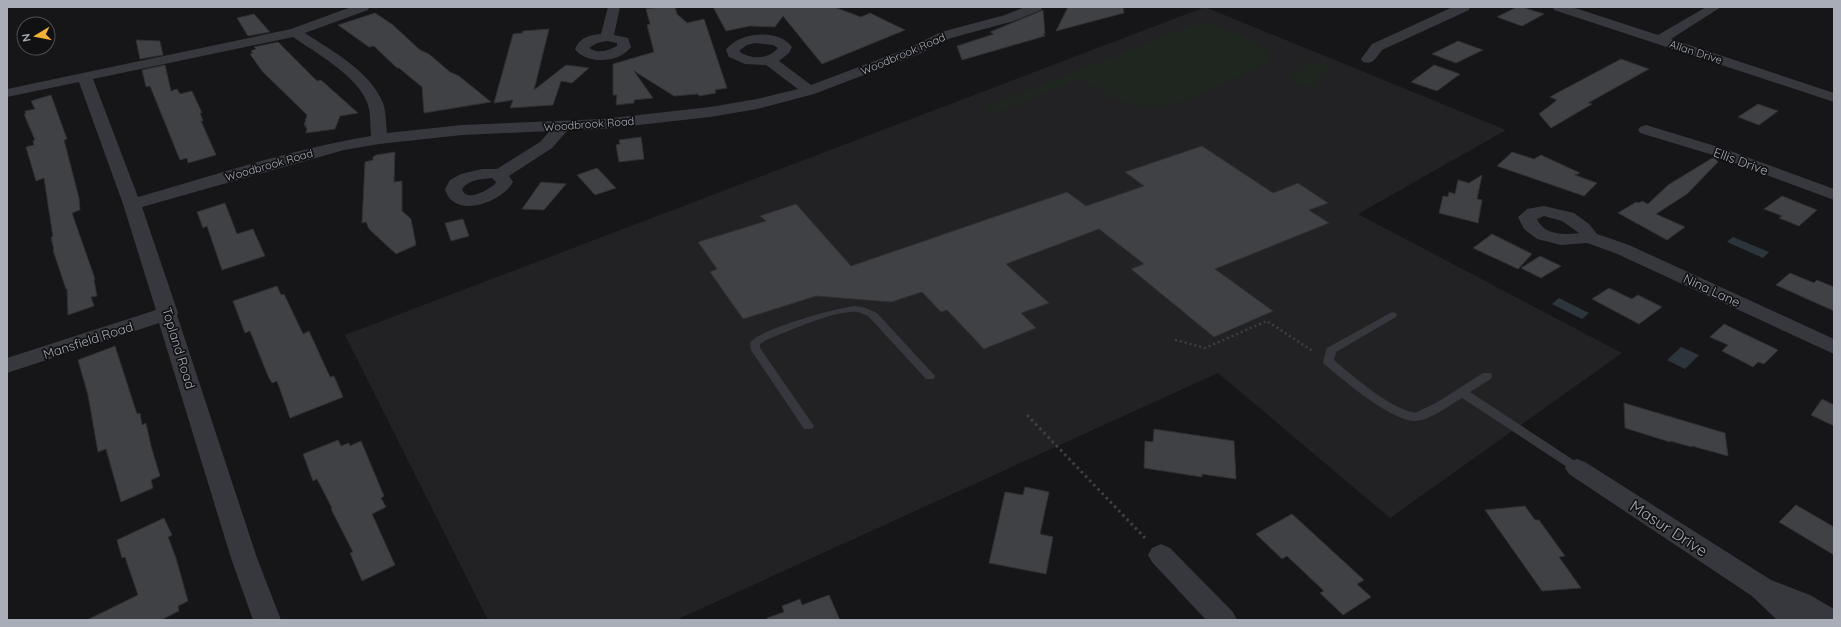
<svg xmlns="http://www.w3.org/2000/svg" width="1841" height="627" font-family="Quicksand,sans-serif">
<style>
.built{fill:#222225}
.green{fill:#1e261f}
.water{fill:#2c353c}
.building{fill:#404145;stroke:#303034}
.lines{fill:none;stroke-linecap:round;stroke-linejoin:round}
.path-far1{stroke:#3d3f44;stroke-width:2.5;stroke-dasharray:2 3;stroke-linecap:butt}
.path{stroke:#3d3f44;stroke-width:3;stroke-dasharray:2.5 3.5;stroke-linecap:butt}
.lane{fill:#37383d;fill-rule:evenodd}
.street{fill:#37383d;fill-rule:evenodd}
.labels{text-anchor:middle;stroke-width:3.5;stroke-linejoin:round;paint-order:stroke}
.far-street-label{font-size:11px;fill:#a8adb8;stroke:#111113}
.street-label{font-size:13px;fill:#a8adb8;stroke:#111113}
.near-street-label{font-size:16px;fill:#a8adb8;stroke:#111113}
</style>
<rect width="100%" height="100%" fill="#161618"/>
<!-- built -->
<path class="built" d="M1205 7 1506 130 1358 214 1622 353 1390 518 1218 373 676 620H488L345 335Z"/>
<!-- green -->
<path class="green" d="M1202 21 1252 39 1269 52 1267 64 1187 100 1163 107 1135 106 1114 98 1080 79 993 114 983 108Z
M1308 60 1332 68 1313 88 1287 81Z"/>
<!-- water -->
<path class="water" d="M1733 237 1769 252 1763 258 1727 242Z
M1559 298 1589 313 1582 319 1552 304Z
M1681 347 1699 355 1685 369 1667 360Z"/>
<!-- building -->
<path class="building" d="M660 7H675L677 14 687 23 704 19 727 88 715 90 716 93 699 96 698 94 674 96 634 71 653 98 634 100V103L616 105 617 95H613V64L654 52 647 25 650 24 646 9Z
M713 7H834L861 17 870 13 905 30 822 64 783 16 775 27 750 26 726 31Z
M1068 7H1123L1124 13 1056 31Z
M1517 7H1522L1544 14 1522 26 1497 17Z
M1043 10 1045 34H1043L1045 36 962 60 957 46 994 34 990 32Z
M375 13 393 25 420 50 429 54 450 72 459 76 491 102 424 113 422 87 399 68H397L374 46 369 47 338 25Z
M254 14 270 32 248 36 237 18Z
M549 29 534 90 566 65 589 68 572 83 561 81 553 105 510 108 513 100 494 103 513 34 522 33 523 31Z
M136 40 160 41 163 55 140 59Z
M1458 41 1483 50 1456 63 1432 54Z
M278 42 317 81 321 80 358 113 340 116 335 129 306 133 307 128H306V125L304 126 307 115 262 71 250 54 253 53 251 51 256 49 254 47Z
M1621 59 1649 69 1588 103 1592 104 1551 128 1539 114 1557 100 1550 97 1557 93Z
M165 65 171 91 177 89 180 94 192 91 202 113H200L203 121H201L216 155 188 163 187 158 180 160 150 86 146 87 142 70Z
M1434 65 1460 74 1437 91 1411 82Z
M51 95 67 139 64 140 79 198 80 210 72 213 95 279 94 280 97 296 91 297 94 306 68 315 67 289H66L53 250H54L51 237H53L44 178 36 181 26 147 34 145 33 141 35 140 24 114H26L25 111 35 109 31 101Z
M1758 104 1778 111 1759 125 1738 117Z
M641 137 644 159 619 162 616 145 620 144 619 140Z
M1202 146 1273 193 1298 183 1328 203 1309 210 1329 223 1215 269 1273 311 1214 337 1131 269 1144 264 1099 229 1006 264 1049 303 1021 313 1036 328 984 349 947 310 941 312 922 292 891 302 816 296 743 319 710 272 717 269 698 242 766 221 760 216 796 204 851 266 1067 192 1086 206 1144 186 1125 172Z
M395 152 394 182 402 181V211L411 219 416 245 396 254 369 229 366 222 362 223 365 162 373 160V157L376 155Z
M1512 152 1534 159 1541 155 1580 173 1575 175 1597 183 1584 196 1497 166Z
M1714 157 1718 162 1687 194 1656 214 1685 227 1667 240 1618 213 1636 202 1639 203 1642 201 1648 204 1668 185Z
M597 168 616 188 595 195 577 175Z
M1482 175 1477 199 1482 200 1478 223 1439 213 1443 196 1448 197 1449 192 1455 194 1458 180 1469 183Z
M541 182 566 184 544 210 522 209Z
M1782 196 1817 210 1799 226 1779 218 1782 216 1764 209Z
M225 203 237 234 253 229 265 256 222 270 207 226 203 228 197 212Z
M463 219 469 236 451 241 445 223Z
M1492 234 1532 254 1518 269 1473 248Z
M1540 256 1561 266 1541 278 1521 268Z
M1790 273 1814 283 1817 280 1834 287V311L1776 285Z
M277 286 281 295 284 294 303 334 309 331 330 377 334 376 343 397 290 418 277 381 272 383 268 376 250 331 245 333 233 301Z
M1609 288 1632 299 1638 295 1662 307 1639 324 1592 299Z
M1724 324 1778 350 1764 364 1758 362 1753 367 1722 351 1728 345 1710 337Z
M115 346 137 414 140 413 142 425 146 423 151 446 160 476 151 480 153 488 121 502 106 449 98 452 88 395 78 360Z
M1822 399 1834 405V426L1811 415Z
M1624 403 1725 433 1728 456 1692 446V447L1670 441V442L1625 428Z
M1154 429 1234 441 1236 479 1202 474V477L1144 468 1145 441 1153 442Z
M338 440 341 446 349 443 350 446 361 441 384 496 381 498 386 507 372 514 395 565 362 581 350 553 353 552 331 509 332 508 317 479 313 481 303 454Z
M1025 487 1049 492 1040 534 1053 537 1046 574 989 563 1005 492 1023 495Z
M1796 505 1834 527V555L1779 522Z
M1525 506 1535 520H1539L1565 556 1559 557 1581 588 1542 591 1485 510Z
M1292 514 1364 580 1357 584 1371 597 1343 615 1320 593 1324 591 1287 556 1282 559 1256 534Z
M164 518 172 535 168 537 176 558 188 601 178 606 179 611 161 620H87L138 595 125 557 122 558 117 540Z
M829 595 840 620H767V618L784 612 782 606 800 599 802 605Z"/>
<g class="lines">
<!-- path-far1 -->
<path class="path-far1" d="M1175 340 1205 348 1267 321 1314 352"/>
<!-- path -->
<path class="path" d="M1027 415 1147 540"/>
<!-- lane -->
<path class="lane" d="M855 306 866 308 877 313 935 376 934 379H926L869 317C866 315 862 313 858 312 836 309 787 332 766 340L760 344V348L814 426 812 429H804L751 350 750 343C759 329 836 308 855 306Z
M1392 312 1396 313 1397 315 1396 317 1336 352 1334 360C1355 378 1388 407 1415 413L1436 403 1483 373H1491L1492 376 1491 379 1470 392 1581 465 1583 468 1581 471 1577 472 1573 471 1462 398C1450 405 1429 421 1415 421 1391 421 1342 379 1324 364L1323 361 1327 348Z"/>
<!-- street -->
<path class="street" d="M351 7H369L368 10 305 33C332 51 370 71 383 103 386 112 386 123 387 133L462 125 603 119 710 107 757 99 798 89 766 65 745 64 729 57 726 50C738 32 779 28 792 47L789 53 779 61 811 85 909 48 941 32 1005 15 1025 7H1042L1041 10 1014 21 951 38 919 54 814 94 757 109 710 117 603 129 568 130 552 148 509 176 513 182C502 203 453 220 445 189L450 180 461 174 482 169H497L540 142 550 131 462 135 379 144 344 150 142 207 178 313 177 315 257 558 281 620H253L231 558 159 323 7 373V358L156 310 123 204 79 82 7 97V89L291 29ZM293 37C316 53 356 75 367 102 371 112 370 124 371 136 292 149 215 175 138 197L93 79ZM755 43 773 45 778 48C769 59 752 60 740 52V50L747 45ZM492 178 496 182 495 184C488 190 466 203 462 189 468 180 481 179 492 178Z
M608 7H620L614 35 628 38 631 47C620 63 586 65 575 49 580 37 590 35 601 34ZM607 41 617 43V46C608 51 598 54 589 48L597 43Z
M1453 7H1470L1469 10 1382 50C1376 58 1373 65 1363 62L1361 59 1372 44Z
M1553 7H1572L1658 35 1706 7H1721L1671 39 1834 93V102L1554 10Z
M1646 125 1725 149 1834 189V200L1713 155 1640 133 1638 130 1640 127Z
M1544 206 1574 213 1589 224 1597 234 1629 245 1834 339V354L1615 253 1587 243 1561 245 1537 239 1524 229 1518 217 1527 209ZM1544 216 1562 221 1579 233C1563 235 1544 235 1537 219Z
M1577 459 1585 462 1771 580 1810 595 1834 609V620H1777L1752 596 1569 474 1565 468 1569 462Z
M1161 544 1170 548 1233 612 1237 620H1206L1152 562 1148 555 1152 548Z"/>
</g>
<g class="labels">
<!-- far-street labels -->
<g class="far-street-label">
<text transform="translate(1696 52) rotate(18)" y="4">Allan Drive</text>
<text transform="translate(903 54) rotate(-23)" y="4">Woodbrook Road</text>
<text transform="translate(589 124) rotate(-4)" y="4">Woodbrook Road</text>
<text transform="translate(269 165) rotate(-16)" y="4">Woodbrook Road</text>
</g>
<!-- street labels -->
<g class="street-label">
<text transform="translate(1741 161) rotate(20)" y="5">Ellis Drive</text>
<text transform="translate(1712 290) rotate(25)" y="5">Nina Lane</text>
<text transform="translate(88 340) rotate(-18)" y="5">Mansfield Road</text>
<text transform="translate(179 348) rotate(73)" y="5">Topland Road</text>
</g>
<!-- near-street labels -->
<g class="near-street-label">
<text transform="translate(1669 528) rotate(33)" y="6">Masur Drive</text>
</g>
</g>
<!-- border -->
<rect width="1841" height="627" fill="none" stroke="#a8adb8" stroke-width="16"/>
<!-- north arrow -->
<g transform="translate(36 36) rotate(260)"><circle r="19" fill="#111113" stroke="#4d4f55"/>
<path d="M0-3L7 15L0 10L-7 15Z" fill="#f2b134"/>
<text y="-6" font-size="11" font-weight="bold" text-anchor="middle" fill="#a8adb8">N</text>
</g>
</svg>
